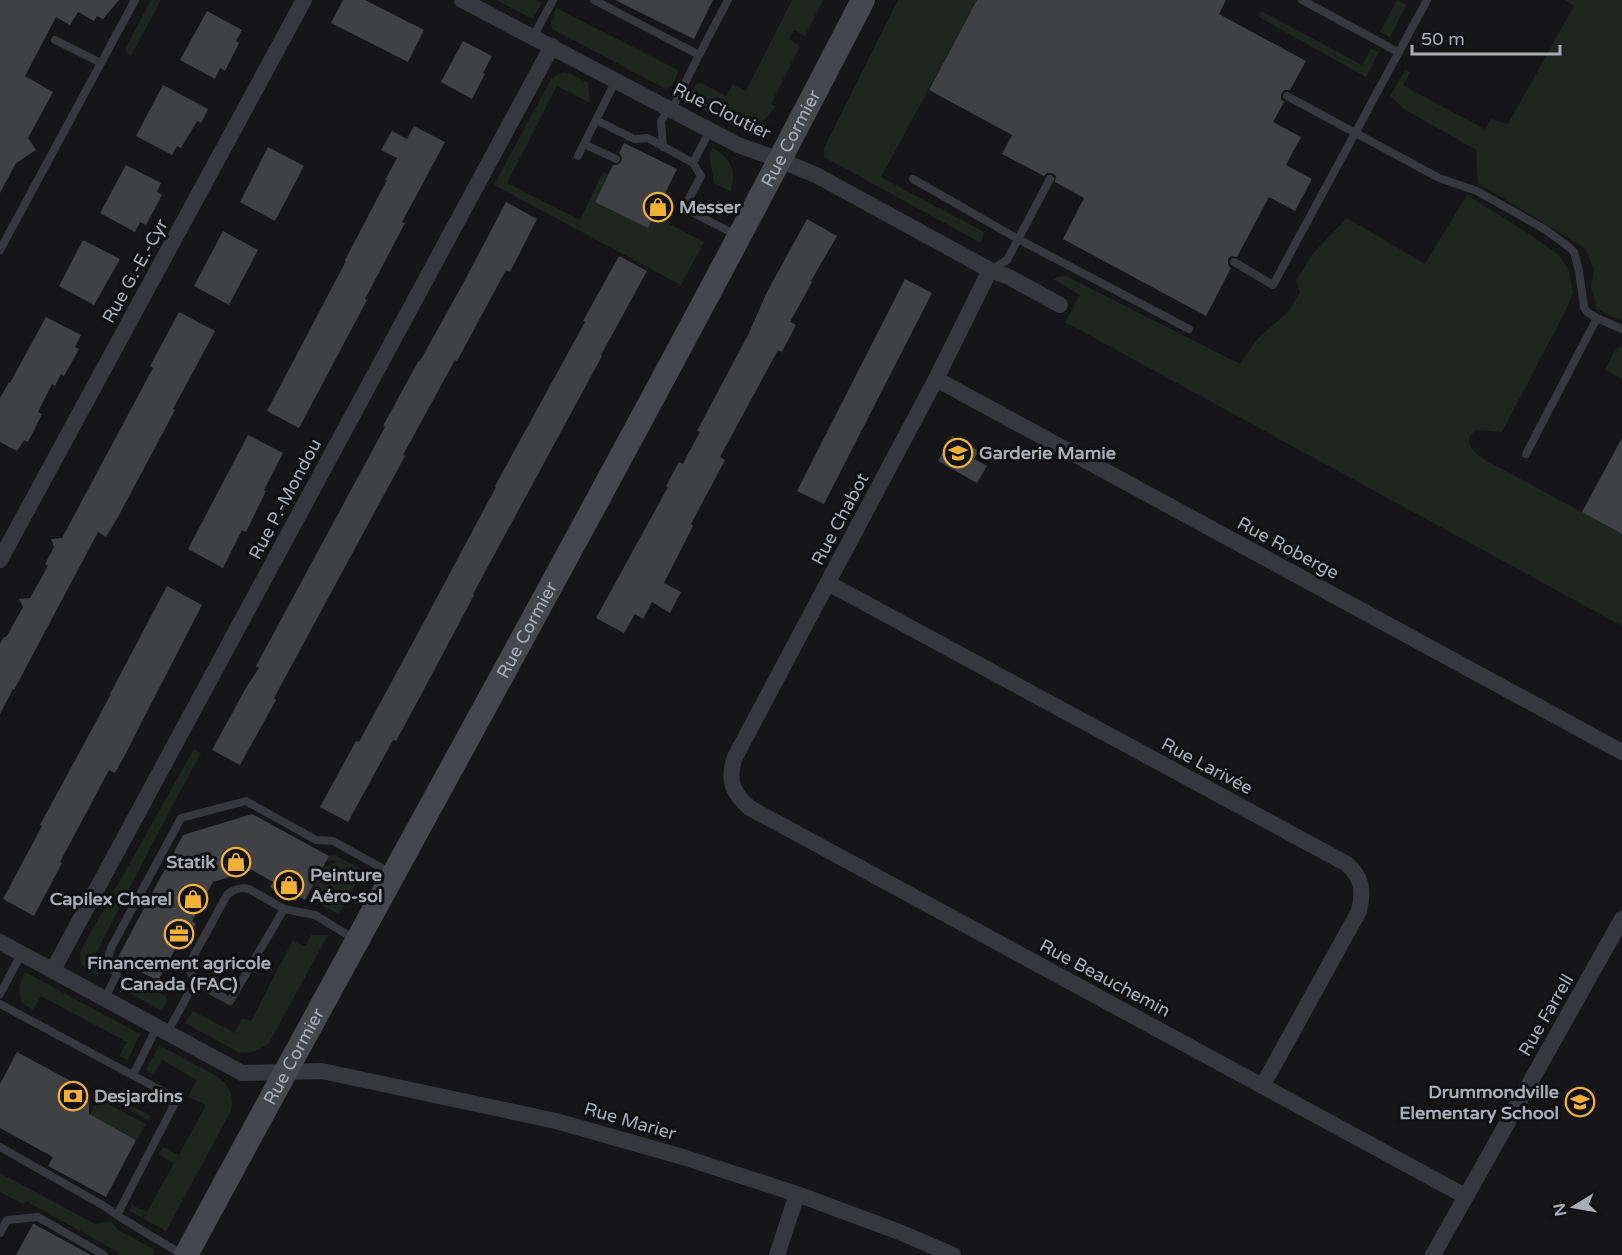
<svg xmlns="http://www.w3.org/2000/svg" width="1622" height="1255" font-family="'Varela Round',sans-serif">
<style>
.green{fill:#1e261f}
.building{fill:#404145}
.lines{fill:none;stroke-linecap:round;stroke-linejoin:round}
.lane{stroke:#37383d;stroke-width:8}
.street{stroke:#37383d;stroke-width:16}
.secondary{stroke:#45474d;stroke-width:24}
.labels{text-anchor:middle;stroke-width:6;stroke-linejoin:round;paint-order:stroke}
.street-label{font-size:18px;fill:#a8adb8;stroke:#111113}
.poi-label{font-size:18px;font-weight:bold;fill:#a8adb8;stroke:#111113;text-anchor:start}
</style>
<rect width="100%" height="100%" fill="#161618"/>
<!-- green -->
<path class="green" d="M151 0H161L131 56 126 51V47Z
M496 0H537L542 3 533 19Z
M792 0H823L805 36 794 30 789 39 800 46 771 104 775 106C753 146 718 116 689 101L696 84 701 83 726 96 733 84 746 91Z
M898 0H977L881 177 984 232 981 243 824 157V148Z
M1397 0 1406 5 1390 37 1380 32Z
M1565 0H1622V321L1597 309 1591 287 1594 270 1585 248 1478 183 1476 150 1404 109 1390 96 1405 70 1410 72 1403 85 1413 91 1485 129 1491 119 1508 124 1574 6Z
M556 8 676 69 678 73 672 85 666 89 552 29 551 21Z
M1261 11 1362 65 1371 49 1379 52 1366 77 1259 17Z
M563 73 570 74 588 83 590 103 557 86 507 183 580 220 603 172 608 175 595 202 654 216 704 242 681 285 494 185 551 79 557 75Z
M713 148C730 158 738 171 730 191L714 183 709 155Z
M1467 195 1534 237 1559 255 1568 269 1573 293 1566 310 1502 432 1477 430 1470 435C1467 446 1472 450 1480 457L1622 534V626L1065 322 1080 295 1053 279 1058 277 1066 276 1240 364 1258 338 1288 312 1300 292 1296 281 1314 252 1347 218 1425 264Z
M1620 347H1622V379L1605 370 1614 352Z
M194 749 201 753 169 812 96 953 98 976C86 970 77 966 81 950Z
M335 855 363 870 339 914 313 901 311 891 323 867 337 863 334 860 327 861 329 856Z
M311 935H328L269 1043C259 1051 250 1054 238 1052L185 1023 193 1011 235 1033 242 1018 251 1021 293 940 305 946Z
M25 972 140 1034 128 1060 119 1056 127 1042 41 996 33 1010 22 1003C18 991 19 983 25 972Z
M128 979 166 996 167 1001 162 1011 122 989Z
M159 1045 218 1077C230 1086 234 1096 231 1111L166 1231 128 1210 132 1205 147 1212 174 1163 158 1154 163 1147 179 1155 206 1105 188 1097 197 1080 162 1060 154 1075 146 1070Z
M103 1091 151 1116 148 1120 101 1095Z
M98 1099 146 1124 137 1140 90 1115Z
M0 1173 95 1224 111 1221 118 1230 155 1250 153 1255H119L116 1251 26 1201 23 1204 0 1192Z"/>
<!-- building -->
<path class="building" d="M0 0H119L103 19 97 16 94 21 78 12 70 25 56 17 25 76 53 92 28 138 36 150 16 163 0 193Z
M343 0H365L424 30 408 62 331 23Z
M615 0H713L694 39Z
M977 0H1226L1219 14 1306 61 1290 90H1284L1281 94V99L1284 102 1273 122 1301 137 1286 165 1312 179 1295 211 1269 197 1237 257 1231 256 1228 259V265L1231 268 1206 316 1063 239 1084 198 1055 182 1056 176 1052 173H1047L1044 176 1002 154 1012 135 929 90Z
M207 11 242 30 236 41 239 43 225 71 220 68 215 79 180 60Z
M463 41 492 56 483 73 485 74 472 99 441 82Z
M163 85 208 109 201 123 197 121 181 148 177 146 172 155 136 136Z
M414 126 445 142 402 222 405 223 365 299 367 300 299 428 267 411 346 261 345 260 387 180H385L397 158 381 150 392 131 407 139Z
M624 143 677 169 648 228 595 202 613 165H617L621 162 622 158 619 153Z
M268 147 304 166 275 221 240 202Z
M126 165 161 183 157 192 162 195 146 225 140 222 135 232 100 213Z
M506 202 537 219 510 272 506 270 457 361 455 360 403 455 405 456 274 698 276 700 240 765 212 750 247 686 259 668 256 666 385 427 383 426 419 360 420 361 465 280Z
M807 219 837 236 811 281 812 282 790 322 796 325 782 352 778 350 720 457 725 460 691 524 693 526 664 583 681 592 670 613 652 602 643 619 635 614 624 633 596 618 668 487 666 486 679 462 683 464 690 450 700 432 697 431 748 335 767 292Z
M223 231 258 250 229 305 194 286Z
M83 240 120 259 94 305 59 286Z
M619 256 647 271 601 355 602 356 473 594 474 595 421 695 396 741 393 740 348 822 320 807 356 741 359 742 411 646 496 487 495 486 585 322 583 321Z
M905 279 932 293 824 504 797 491Z
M179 312 215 331 173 409 175 410 118 517 106 537 98 532 14 690 13 689 0 714V644L3 638 7 636 23 607 19 599 30 598 48 566 45 564 54 547 51 539 62 538 153 368 150 366Z
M46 317 81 335 75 347 79 349 64 376 61 374 55 386 52 384 38 412 42 414 28 442 24 440 17 451 0 442V398L9 382 10 383Z
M248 435 283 453 264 490 266 491 246 532 242 530 223 568 188 549Z
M952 436 979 451 974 459 987 466 977 483 938 461Z
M1622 438V534L1582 512Z
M167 586 202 605 136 733 126 753 115 773 109 770 60 862 62 863 34 916 3 899 42 826 40 825 111 694H110Z
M252 814 329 856 305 900 298 896 296 901 270 887 273 882 252 870 213 882 192 921 196 923 184 946 178 944 158 981 117 959 183 835Z
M17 1052 80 1086 87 1096 89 1104V1114L136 1140 106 1197 48 1166 53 1157 0 1128V1084Z
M33 1224H34L91 1255H16Z"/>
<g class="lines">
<!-- lane -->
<path class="lane" d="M594 0 699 55 672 109
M1302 0 1398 52
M533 37 553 0
M55 40 101 63
M699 55 728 0
M1287 96 1439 178 1477 191 1546 230 1569 247 1574 252 1579 271 1584 307 1587 312 1597 318
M596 120 634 139 648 138 693 163 701 176 684 208 738 236
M584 144 616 159
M663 147 661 121 669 108
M578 156 616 80
M693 163 710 130
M913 179 1018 239 1189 329
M0 250 135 0
M1234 262 1273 285 1427 0
M990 270 1007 260 1050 179
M1526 454 1597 318 1622 329
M195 982 188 966 227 895C234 889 240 887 249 889L284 909
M0 994 22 953
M105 998 117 974C106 965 107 960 111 948L181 818 246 801 316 840 333 841 391 873
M0 1004 177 1099 117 1215
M167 1033 195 982 230 1001 284 909 315 915 356 940
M133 1075 157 1027
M0 1147 104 1206 123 1219 183 1255
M0 1233 7 1220 38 1217 104 1255"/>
<!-- street -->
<path class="street" d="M462 0 738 145 780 160 816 175 990 270 1009 277 1060 305
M990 270 936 379 735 757C727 779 732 793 750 808L1465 1196
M936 379 1622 752
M0 560 304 0
M828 583 1347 864C1362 877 1364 891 1359 911L1263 1085
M0 942 242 1073 322 1071 556 1121 683 1157 797 1194 902 1233 953 1255
M53 970 552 46
M777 1255 797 1194
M1433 1255 1622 919"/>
<!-- secondary -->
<path class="secondary" id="s1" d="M186 1255C412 837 645 422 863 0"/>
</g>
<!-- icons -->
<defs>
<g id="shop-ring" transform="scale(1.5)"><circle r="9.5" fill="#111113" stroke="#f2b134" stroke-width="1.5"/><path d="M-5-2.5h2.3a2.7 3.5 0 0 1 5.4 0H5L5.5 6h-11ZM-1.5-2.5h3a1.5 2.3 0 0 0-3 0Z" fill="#f2b134"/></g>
<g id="school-ring" transform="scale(1.5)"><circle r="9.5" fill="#111113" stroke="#f2b134" stroke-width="1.5"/><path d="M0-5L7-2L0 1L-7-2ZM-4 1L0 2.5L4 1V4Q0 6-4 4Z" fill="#f2b134"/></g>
<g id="office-ring" transform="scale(1.5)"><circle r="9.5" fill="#111113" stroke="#f2b134" stroke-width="1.5"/><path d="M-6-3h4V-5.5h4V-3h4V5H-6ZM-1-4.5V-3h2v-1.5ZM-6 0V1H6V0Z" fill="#f2b134"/></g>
<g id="bank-ring" transform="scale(1.5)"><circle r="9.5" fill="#111113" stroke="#f2b134" stroke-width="1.5"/><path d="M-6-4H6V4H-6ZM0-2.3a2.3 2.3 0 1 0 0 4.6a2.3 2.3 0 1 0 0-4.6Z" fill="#f2b134"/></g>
</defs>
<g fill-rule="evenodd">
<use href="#shop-ring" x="658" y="207"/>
<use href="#school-ring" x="958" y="453"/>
<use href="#shop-ring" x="236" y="862"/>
<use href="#shop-ring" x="289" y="885"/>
<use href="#shop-ring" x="193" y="899"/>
<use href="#office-ring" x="179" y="934"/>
<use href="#bank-ring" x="73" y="1096"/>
<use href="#school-ring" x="1580" y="1102"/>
</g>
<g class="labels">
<!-- street labels -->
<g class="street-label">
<text transform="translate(722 111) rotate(26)" y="6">Rue Cloutier</text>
<text dy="6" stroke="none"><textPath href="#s1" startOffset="1270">Rue Cormier</textPath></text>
<text transform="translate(135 271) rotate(-61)" y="6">Rue G.-E.-Cyr</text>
<text transform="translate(285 499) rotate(-62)" y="6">Rue P.-Mondou</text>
<text transform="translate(840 519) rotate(-62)" y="6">Rue Chabot</text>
<text transform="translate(1288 548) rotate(28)" y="6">Rue Roberge</text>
<text dy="6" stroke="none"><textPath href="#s1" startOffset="712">Rue Cormier</textPath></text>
<text transform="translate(1207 766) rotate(28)" y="6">Rue Larivée</text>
<text transform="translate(1105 978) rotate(28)" y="6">Rue Beauchemin</text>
<text transform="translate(1546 1015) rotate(-60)" y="6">Rue Farrell</text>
<text dy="6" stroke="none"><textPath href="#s1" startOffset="226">Rue Cormier</textPath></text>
<text transform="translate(630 1121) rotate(16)" y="6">Rue Marier</text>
</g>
<!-- poi labels -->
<g class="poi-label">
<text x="679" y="213">Messer</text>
<text x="979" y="459">Garderie Mamie</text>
<text x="215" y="868" text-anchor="end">Statik</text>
<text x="310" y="881">Peinture<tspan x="310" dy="21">Aéro-sol</tspan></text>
<text x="172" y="905" text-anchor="end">Capilex Charel</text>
<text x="179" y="969" text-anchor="middle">Financement agricole<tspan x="179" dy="21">Canada (FAC)</tspan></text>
<text x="1559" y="1098" text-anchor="end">Drummondville<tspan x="1559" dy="21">Elementary School</tspan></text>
<text x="94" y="1102">Desjardins</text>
</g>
</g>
<!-- north arrow -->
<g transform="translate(1574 1207) rotate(259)" stroke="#111113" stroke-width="4.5" paint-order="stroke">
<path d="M0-4.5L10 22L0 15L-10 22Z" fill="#a8adb8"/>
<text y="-9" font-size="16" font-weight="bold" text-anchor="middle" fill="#a8adb8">N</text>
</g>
<!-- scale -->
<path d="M1412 45v9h148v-9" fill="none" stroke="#a8adb8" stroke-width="3"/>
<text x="1421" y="45" font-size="18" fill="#a8adb8" stroke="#111113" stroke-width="4.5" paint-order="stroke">50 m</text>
</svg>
